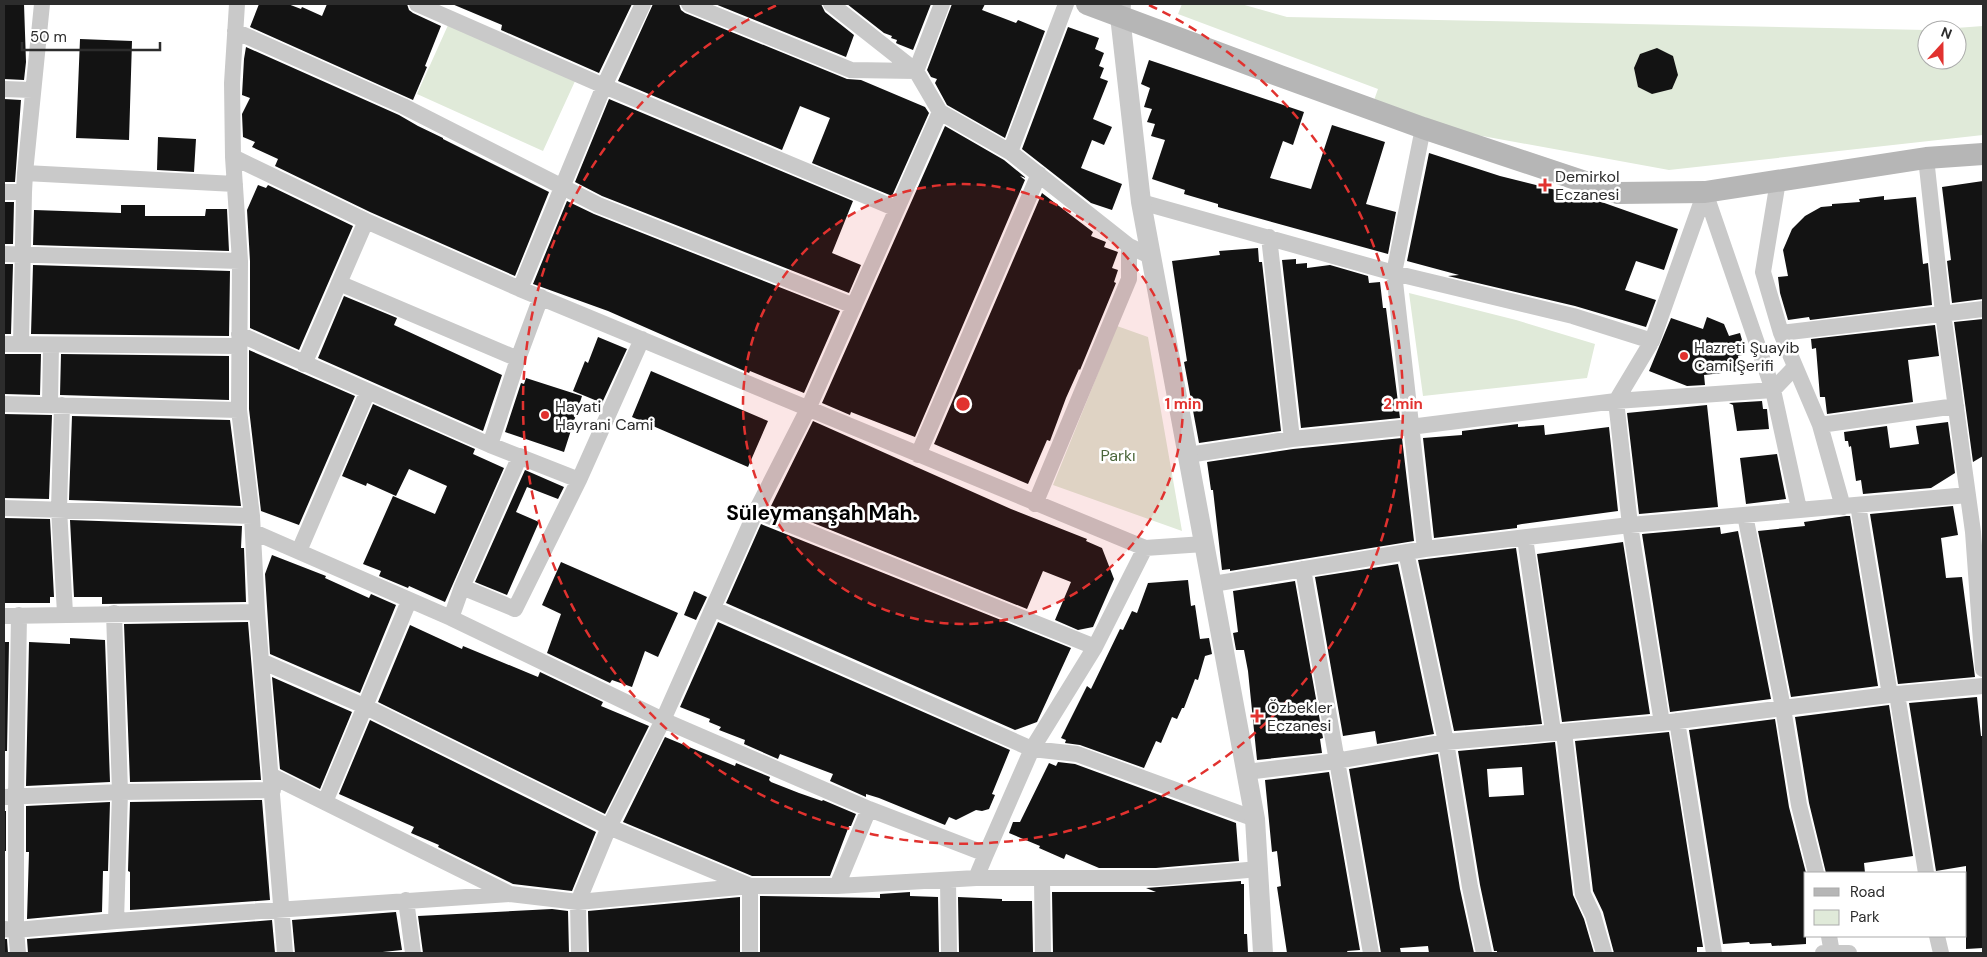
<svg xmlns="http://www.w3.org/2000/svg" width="1987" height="957" font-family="'DM Sans',sans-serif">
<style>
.green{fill:#e0ead9}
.building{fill:#131313;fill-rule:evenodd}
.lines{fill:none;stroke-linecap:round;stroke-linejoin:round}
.minor{stroke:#c9c9c9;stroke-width:16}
.tertiary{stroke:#c9c9c9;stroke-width:20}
.secondary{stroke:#b6b6b6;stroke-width:22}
.ring{fill:none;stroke:#e1322f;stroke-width:2.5;stroke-dasharray:9 6}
.poi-dot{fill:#e1322f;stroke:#fff;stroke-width:2}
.labels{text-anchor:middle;stroke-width:5;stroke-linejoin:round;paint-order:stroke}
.poi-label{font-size:16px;fill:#2c2c2c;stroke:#fff;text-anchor:start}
.park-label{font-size:16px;fill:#4b663a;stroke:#fff}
.district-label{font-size:21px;font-weight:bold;fill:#000;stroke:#fff}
.centre{fill:#e1322f;stroke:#fff;stroke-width:2.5}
.ring-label{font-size:15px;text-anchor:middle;font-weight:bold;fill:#e1322f;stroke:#fff;stroke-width:5;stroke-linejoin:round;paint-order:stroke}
</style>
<rect width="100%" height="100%" fill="#fff"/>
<!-- green -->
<path class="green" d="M1182 4H1241L1287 17 1927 30V60H1957V30H1929L1983 26V135L1669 170 1455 131 1373 103 1378 89 1178 14Z
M449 23 576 79 543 151 417 94Z
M1409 293 1516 320 1595 344 1587 378 1423 396Z
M1117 326 1148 337 1182 531 1053 485Z"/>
<!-- building -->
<path class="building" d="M4 4H24L26 62 24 80 4 79Z
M259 4H288L301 9 302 7 322 16 327 4H407L409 10 413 13 441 26 425 66 427 67 413 100 250 27Z
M452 4H632L599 73 501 30 502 25Z
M653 4H679L681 10 685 13 847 79 861 80 925 107 929 113 892 196 812 163 830 118 800 106 782 150 618 81Z
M715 4H821L825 12 854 35 846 57Z
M847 4H931L913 50 898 44 896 43 897 40 891 38 892 36 884 33Z
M952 4H985L982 10 1016 23 1018 20 1045 31 1005 138 947 105 935 83 937 79 931 77 927 70Z
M1068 27 1099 38 1095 49 1104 53 1099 66 1104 68 1100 78 1108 81 1093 119 1112 127 1104 145 1092 140 1081 168 1122 184 1112 210 1091 203 1022 149Z
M80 39 132 41 129 140 76 138Z
M246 47 399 115 418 126 443 138V139L549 192 515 276 370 212 275 166 278 159 252 147 255 142 243 137 242 114 250 98 242 95 244 59Z
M1657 48 1673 56 1678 75 1672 89 1652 94 1638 87 1634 68 1640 54Z
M1149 60 1304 112 1293 145 1283 141 1270 178 1311 189 1332 125 1385 142 1366 204 1396 212 1388 254 1218 207V204L1184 194 1185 190 1152 179 1165 140 1151 136 1155 124 1147 122 1152 109 1144 107 1150 88 1141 84Z
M4 99 21 100 15 182H4Z
M609 99 853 201 832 253 861 265 849 293 602 196 575 182Z
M945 126 1004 160 1026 178 1020 176 1025 180 915 437 851 412 850 415 822 403Z
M158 137 196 139 194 172 157 170Z
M1429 153 1500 176 1576 195V193L1678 229 1664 270 1636 261 1625 290 1656 300 1646 327 1575 306 1448 276 1459 275 1407 261Z
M1983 181V299L1952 303 1947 261 1951 260 1942 187Z
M258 185 266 188 268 185 353 226 299 350 250 328V261L247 210Z
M1042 193 1093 232 1091 236 1106 242 1104 247 1118 252 1112 268 1118 270 1114 282 1116 283 1080 370 1079 369 1066 398 1050 441 1047 440 1028 484 934 444Z
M1884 196V200L1916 197 1923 264 1928 263 1932 305 1810 320 1809 317 1788 320 1780 293 1778 277 1788 276 1783 250 1792 229 1805 216 1821 207 1832 206V204L1860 202 1859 199Z
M567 201 594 214 840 311 804 393 750 371 749 373 608 311 533 284Z
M4 202H14L13 244H4Z
M121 205H145V216H205L206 209H227L229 251 33 245 34 210 121 213Z
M1258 248 1259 262H1262L1281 431 1199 443 1184 362 1187 361 1172 261 1220 255 1219 251Z
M1296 259V264L1307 263V268L1330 265 1368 276 1369 283 1380 282 1383 308H1386L1400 418 1301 428 1282 260Z
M4 264H13L11 334H4Z
M33 265 230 271 229 336 31 334Z
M344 296 397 318 394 325 502 375 483 431 318 358Z
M1707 317 1724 324 1729 336 1740 333 1746 354 1738 356 1740 371 1704 375 1705 385 1687 386 1649 371 1671 318 1703 329Z
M1983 319V456L1973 462 1954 322Z
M1935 325 1939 356 1908 360 1913 402 1827 414 1825 397H1820L1816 348 1812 349 1811 339Z
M598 337 627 349 602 403 573 391 585 361 588 363Z
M249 350 355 396 299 525 261 511 249 409Z
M4 354H41L40 395 4 394Z
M61 354 229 356V400L60 395Z
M651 371 768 421 748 467 632 417Z
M526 378 582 396 564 452 505 432 521 383 524 384Z
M1762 401 1763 409H1767L1769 429 1737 431 1733 405 1729 403Z
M373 404 475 449 473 454 504 468 445 602 409 586 408 588 379 576 381 571 363 564 393 496 435 514 447 486 409 469 396 496 367 483 366 486 342 476Z
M1707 405 1718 507 1639 514 1627 413Z
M4 414 52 415 49 499 4 498Z
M72 416 230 420 241 506 69 500Z
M813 421 1011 509 1087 539 1086 541 1102 548 1114 579 1093 627 1078 630 1055 620 1071 582 1043 571 1027 609 771 506Z
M1948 422 1955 473 1931 488 1863 494 1861 480 1856 481 1851 446 1849 447 1848 441H1845L1844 432 1887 426 1890 448 1919 444 1916 426Z
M1518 424V427L1544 425 1545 435 1609 427 1618 511 1522 524 1517 525V528L1434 538 1423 438 1462 435V431Z
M1402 438 1414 541 1230 571V569L1222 570 1213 490H1211L1207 462 1293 449Z
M1777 454 1786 499 1746 504 1740 458Z
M525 470 564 487 558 499 527 487 516 512 539 522 507 595 475 582Z
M1953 506 1958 535 1941 538 1946 578 1962 577 1975 677 1898 684 1870 514Z
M1846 516H1850L1878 686 1791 697 1758 531 1805 526 1804 522Z
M4 518 50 519 54 597H50V603H4Z
M70 520 242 526 241 548H244L246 602 102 604V597H74Z
M761 524 1071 648 1037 722 1015 730 726 603Z
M1720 527 1721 534 1738 531 1771 699 1670 712 1642 534Z
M1623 542 1650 714 1562 722 1537 554Z
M1516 548 1542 724 1454 731 1418 560Z
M272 555 326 576 325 578 369 598 371 594 396 605 360 693 270 654 265 574Z
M561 562 678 613 658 657 645 651 632 687 612 680 610 683 547 653 561 614 542 605Z
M1398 564 1434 734 1377 744 1375 731 1343 736 1315 577Z
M1188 580 1191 606 1195 605 1200 639 1209 638 1212 654 1205 656 1198 680 1195 679 1184 708H1182L1177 719 1172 717 1161 743 1156 741 1144 768 1080 745 1065 743 1066 740 1061 738 1087 686 1091 689 1120 629 1123 630 1132 611 1137 613 1148 583Z
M1295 581 1323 738 1320 739 1322 753 1257 760 1248 671 1244 650H1236L1233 633 1238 632 1233 591Z
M694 591 707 597 696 620 684 615Z
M248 622 261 780 130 782 124 624Z
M718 622 1010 750 992 794 995 795 989 809 982 811 976 810 956 820 949 817 945 825 879 798 866 794V797L830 781 833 774 780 754 778 759 744 744 745 740 719 730 721 727 709 722 710 719 680 707Z
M410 625 462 649 463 646 538 677 540 672 603 702 601 706 649 726 605 814 378 702Z
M70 638 105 640 110 782 26 786 29 642 70 644Z
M4 642H9L7 751H4Z
M272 677 352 712 320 789 280 769Z
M1977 697 1981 736H1983V948L1966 949V866L1936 871 1909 703Z
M1889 705 1913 856 1864 863 1865 873H1826L1809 803 1795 717Z
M1775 719 1789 807 1806 873V944L1772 946 1771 943 1750 944 1749 942 1723 944 1689 730Z
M370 720 596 832 572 891 513 884 438 847 439 845 411 833 414 827 339 794Z
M1669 732 1703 947H1697V953H1614L1603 912 1593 891 1575 741Z
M665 737 735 766 736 763 770 777 769 780 771 782 799 793 822 801 823 800 856 814 851 826H849L830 876H752L623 822Z
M1555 742 1573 895 1584 919 1594 953H1497V951H1494L1480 885 1458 751ZM1522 767 1524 795 1489 797 1487 769Z
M1438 754 1460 889 1474 953H1429L1428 946 1400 948 1401 953H1381L1349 769Z
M1058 762 1075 764 1236 823 1239 861 1156 868H1099L1066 854 1064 859 1039 848 1040 846 1009 833 1013 822H1020L1049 763 1056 766Z
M1329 772 1360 950 1347 951 1348 953H1287L1277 887 1281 886 1277 851 1272 852 1265 780Z
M262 800 270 900 130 910V872L128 871 130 802Z
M110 802 108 871H103L102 912 27 919 29 852H26V806Z
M4 811H6V851H4Z
M1241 881V884H1244V934H1247L1248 953H1053L1052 892H1156L1146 888Z
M910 892V896L938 897 939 953H760V896L880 898V894Z
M740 897V953H589L588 911Z
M958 897 1002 899V901H1032L1033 953H959Z
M552 909 568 911 569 953H423L418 916Z
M396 912 402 950 373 953H295L292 920Z
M272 920 275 953H28L27 939Z
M4 939H7L8 953H4Z"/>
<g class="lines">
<!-- minor -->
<path class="minor" d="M237 4 232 83 233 157 240 261 239 410 252 516 257 612 285 953
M417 4 604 86 897 209
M689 4 851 70 916 71 942 4
M831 4 916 71 940 112 1010 152 1129 246 1152 257
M235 31 403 106 598 205 854 306
M4 89 32 90
M1423 128 1394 273 1425 549
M1010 152 1066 4
M233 157 366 221 520 289 1145 548 1204 544
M1926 158 1943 313 1973 532 1983 669
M25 173 42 4
M1778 181 1763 272 1781 333 1820 425 1843 507
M4 192H24L25 173 235 184
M1705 192 1773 390 1799 509
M1141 202 1394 273 1573 316 1652 341
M1269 237 1292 439
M4 254 240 261
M339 283 518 359
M520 289 604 86 643 4
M1781 333 1983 309
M239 334 490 445 579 480
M4 344 239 346
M21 344 24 192
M304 364 366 221
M4 404 239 410
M50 405 51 345
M62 405 59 509 65 613
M1820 425 1956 406
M490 445 518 359 541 297
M918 455 1039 174
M1188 455 1292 439 1410 427 1616 401 1773 390 1794 368
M1035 504 1129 279V246
M1858 505 1890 695
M4 508 252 516
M756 511 1095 647
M1745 515 1783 708 1799 805 1816 873
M254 532 451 618 663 720 869 809 986 854 976 878
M1525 538 1553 731
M299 551 368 391
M1406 552 1446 742 1470 887 1484 953
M1303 569 1371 953
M1213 584 1425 549 1630 525 1968 495
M462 587 515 609 579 480 642 339
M714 609 1032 749 1077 754 1255 819
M114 613 120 792 116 921
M4 616 257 612
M451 618 462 587 520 456
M261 661 364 706 609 827 750 886V953
M1897 694 1926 873
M1677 721 1714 953
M1662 723 1630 525 1616 401 1652 341 1705 192
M1564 732 1583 894 1593 915 1604 953
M1246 772 1336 761 1446 742 1662 723 1897 694 1983 686
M272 776 508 893
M4 797 120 792 273 790
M325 802 409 601
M986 854 1032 749 1095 647 1145 548
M1042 879 1043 953
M948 880 949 953
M837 886 869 809
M406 900 413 953
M4 929 16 930 116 921 510 894 578 902 750 886H837L976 878H1156L1259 869
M1829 936 1832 953
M1937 936 1941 953
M18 953 16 930V797L19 615
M579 953 578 902 609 827 663 720 756 511 808 409 940 112
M1823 953H1849"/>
<!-- tertiary -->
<path class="tertiary" d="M1121 4 1120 16 1141 202 1255 819 1263 953"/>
<!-- secondary -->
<path class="secondary" d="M1087 4 1280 76 1423 128 1618 193 1705 192 1926 158 1983 154"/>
</g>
<!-- distance rings -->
<circle cx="963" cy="404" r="220" fill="#e1322f" fill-opacity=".12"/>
<g class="ring">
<circle cx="963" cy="404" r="220"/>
<path d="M1149 5A440 440 0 1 1 777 5"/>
</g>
<!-- markers -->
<g class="poi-dot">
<path d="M1542.5 177.5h5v5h5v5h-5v5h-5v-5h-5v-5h5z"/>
<circle cx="1684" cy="356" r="5"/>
<circle cx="545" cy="415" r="5"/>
<path d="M1254.5 708.5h5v5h5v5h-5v5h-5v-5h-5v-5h5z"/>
</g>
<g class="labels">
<!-- poi labels -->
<g class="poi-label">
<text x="1555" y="182">Demirkol<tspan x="1555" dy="18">Eczanesi</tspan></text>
<text x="1694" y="353">Hazreti Şuayib<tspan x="1694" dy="18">Cami Şerifi</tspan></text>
<text x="555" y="412">Hayati<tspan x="555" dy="18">Hayrani Cami</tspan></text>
<text x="1267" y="713">Özbekler<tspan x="1267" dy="18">Eczanesi</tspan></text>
</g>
<!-- park labels -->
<g class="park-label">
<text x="1118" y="461">Parkı</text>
</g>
<!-- district labels -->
<g class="district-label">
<text x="822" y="520">Süleymanşah Mah.</text>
</g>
</g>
<circle cx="963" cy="404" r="8" class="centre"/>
<g class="ring-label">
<text x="1183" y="409">1 min</text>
<text x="1403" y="409">2 min</text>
</g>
<!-- border -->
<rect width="1987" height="957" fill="none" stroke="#2c2c2c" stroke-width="10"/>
<!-- legend -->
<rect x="1804" y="872" width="162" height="65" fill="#ffffff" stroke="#ababab"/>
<rect x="1814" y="888" width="25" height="8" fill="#b6b6b6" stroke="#ababab"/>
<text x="1850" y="897" font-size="15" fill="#2c2c2c">Road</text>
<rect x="1814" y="910" width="25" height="15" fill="#e0ead9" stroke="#ababab"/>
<text x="1850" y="922" font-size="15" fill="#2c2c2c">Park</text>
<!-- north arrow -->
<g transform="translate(1942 45) rotate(21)"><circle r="24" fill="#ffffff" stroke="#ababab"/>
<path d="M0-4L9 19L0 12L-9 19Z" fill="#e1322f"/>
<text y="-8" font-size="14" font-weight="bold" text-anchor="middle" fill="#2c2c2c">N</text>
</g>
<!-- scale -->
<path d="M22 42v8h138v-8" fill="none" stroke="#2c2c2c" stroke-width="2.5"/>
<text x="30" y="42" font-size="15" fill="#2c2c2c" stroke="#ffffff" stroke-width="4" paint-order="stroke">50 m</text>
</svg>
